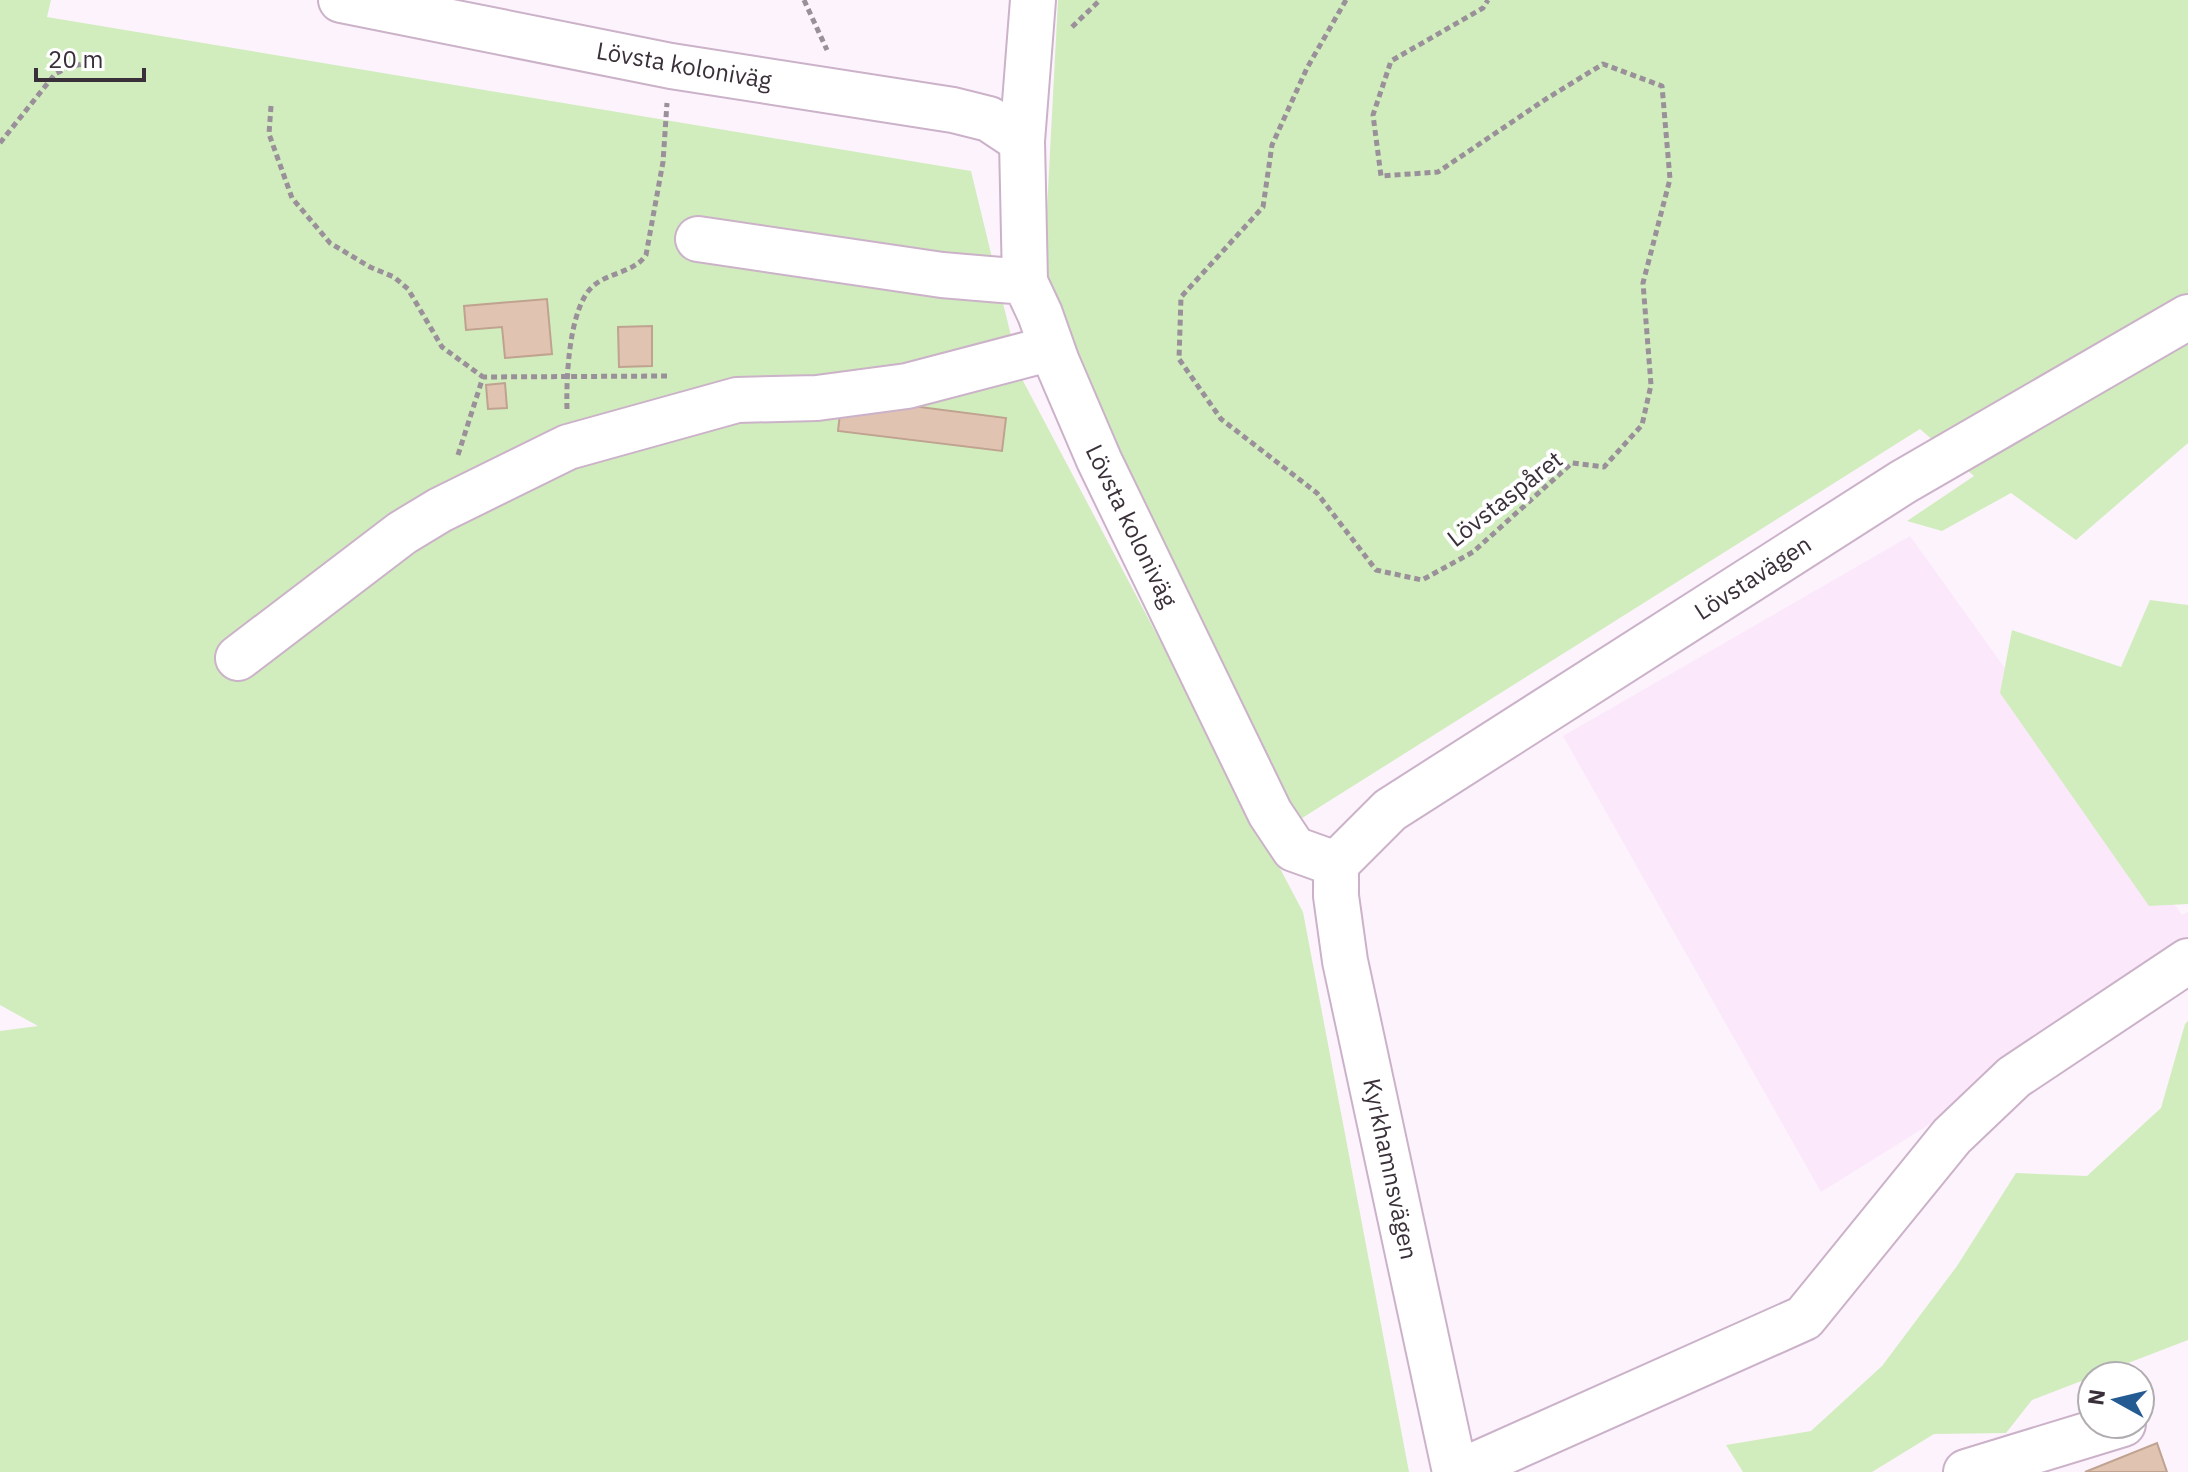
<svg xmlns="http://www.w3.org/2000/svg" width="2188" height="1472" font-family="'IBM Plex Sans',sans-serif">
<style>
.built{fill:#fbe8fa}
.green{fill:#d1edbd}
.building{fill:#e1c3b1;stroke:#bfa290;stroke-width:2}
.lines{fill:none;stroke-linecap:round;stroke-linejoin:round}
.minor-casing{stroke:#cbb2c9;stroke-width:48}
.path{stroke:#9a9099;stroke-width:5;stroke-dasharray:6 4;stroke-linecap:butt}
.minor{stroke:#fff;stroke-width:44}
.labels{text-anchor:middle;stroke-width:8;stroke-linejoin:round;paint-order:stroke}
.street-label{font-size:24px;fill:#3a3039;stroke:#fff}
</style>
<rect width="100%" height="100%" fill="#fdf3fd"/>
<!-- built -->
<path class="built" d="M1910 536 2182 915 2188 912V963L1821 1192 1563 736Z"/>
<!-- green -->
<path class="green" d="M0 0H51L47 17 971 171 1021 377 1303 912 1409 1472H0V1031L38 1026 0 1005Z
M1058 0H2188V443L2076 540 2011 493 1942 531 1907 521 1974 476 1920 429 1299 820 1086 381 1044 266Z
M2150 600 2188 605V904L2149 906 2000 693 2012 630 2121 667Z
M2188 1021V1340L2032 1400 2006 1433 1934 1434 1872 1472H1743L1726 1445 1811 1431 1882 1366 1957 1266 2016 1173 2087 1176 2161 1108 2185 1024Z"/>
<!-- building -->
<path class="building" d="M547 299 552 354 505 358 502 327 466 330 464 306Z
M652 326V366L619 367 618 327Z
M505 383 507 408 488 409 486 385Z
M842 397 1006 418 1002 451 838 431Z
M2157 1443 2167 1472H2085Z"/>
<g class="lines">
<!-- minor casing -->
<g class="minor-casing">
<path id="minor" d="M341 0 671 66 953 110 989 119 1022 141
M1033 0 1022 141 1025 282 1040 314 1057 362 1099 460 1270 813 1294 849 1336 864
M698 239 942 275 1025 282
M238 658 402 533 440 510 568 447 737 400 817 398 907 386 1052 348
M1336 864 1390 810 1903 482 2188 317
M1336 864V896L1345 961 1455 1472
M1459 1472 1804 1318 1952 1136 2014 1077 2188 961
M1966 1472 2123 1424"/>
</g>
<!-- path -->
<path class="path" d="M804 0 827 50
M1346 0 1307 68 1272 145 1263 207 1181 297 1179 359 1221 419 1317 493 1376 570 1422 580 1473 552 1572 463 1604 467 1642 425 1651 385 1643 283 1670 179 1662 86 1603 64 1546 99 1438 172 1381 176 1373 115 1391 61 1483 8 1488 0
M1072 27 1100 0
M271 106 269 134 292 198 330 243 370 267 394 277 408 289 442 347 483 377
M0 143 55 74 71 66 91 63
M567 409C566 378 569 309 592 287 608 272 634 273 646 255L663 162 667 103
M458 455 483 377 667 376"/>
<!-- minor -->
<use href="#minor" class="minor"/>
</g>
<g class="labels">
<!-- street labels -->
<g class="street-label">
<text transform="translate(684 66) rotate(10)" y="8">Lövsta koloniväg</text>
<text transform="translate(1505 499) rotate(-38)" y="8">Lövstaspåret</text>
<text transform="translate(1131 526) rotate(64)" y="8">Lövsta koloniväg</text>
<text transform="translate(1753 578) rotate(-33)" y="8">Lövstavägen</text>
<text transform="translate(1390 1169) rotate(78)" y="8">Kyrkhamnsvägen</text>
</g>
</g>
<!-- north arrow -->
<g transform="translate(2116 1400) rotate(278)"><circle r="38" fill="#ffffff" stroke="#b0acb0" stroke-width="2"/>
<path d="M0-6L14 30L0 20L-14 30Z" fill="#245b93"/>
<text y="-12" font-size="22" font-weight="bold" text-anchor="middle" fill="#3a3039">N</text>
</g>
<!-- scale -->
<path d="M36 68v12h108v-12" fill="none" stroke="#3a3039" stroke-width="4"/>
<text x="48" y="68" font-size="24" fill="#3a3039" stroke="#ffffff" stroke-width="6" paint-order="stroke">20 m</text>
</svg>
